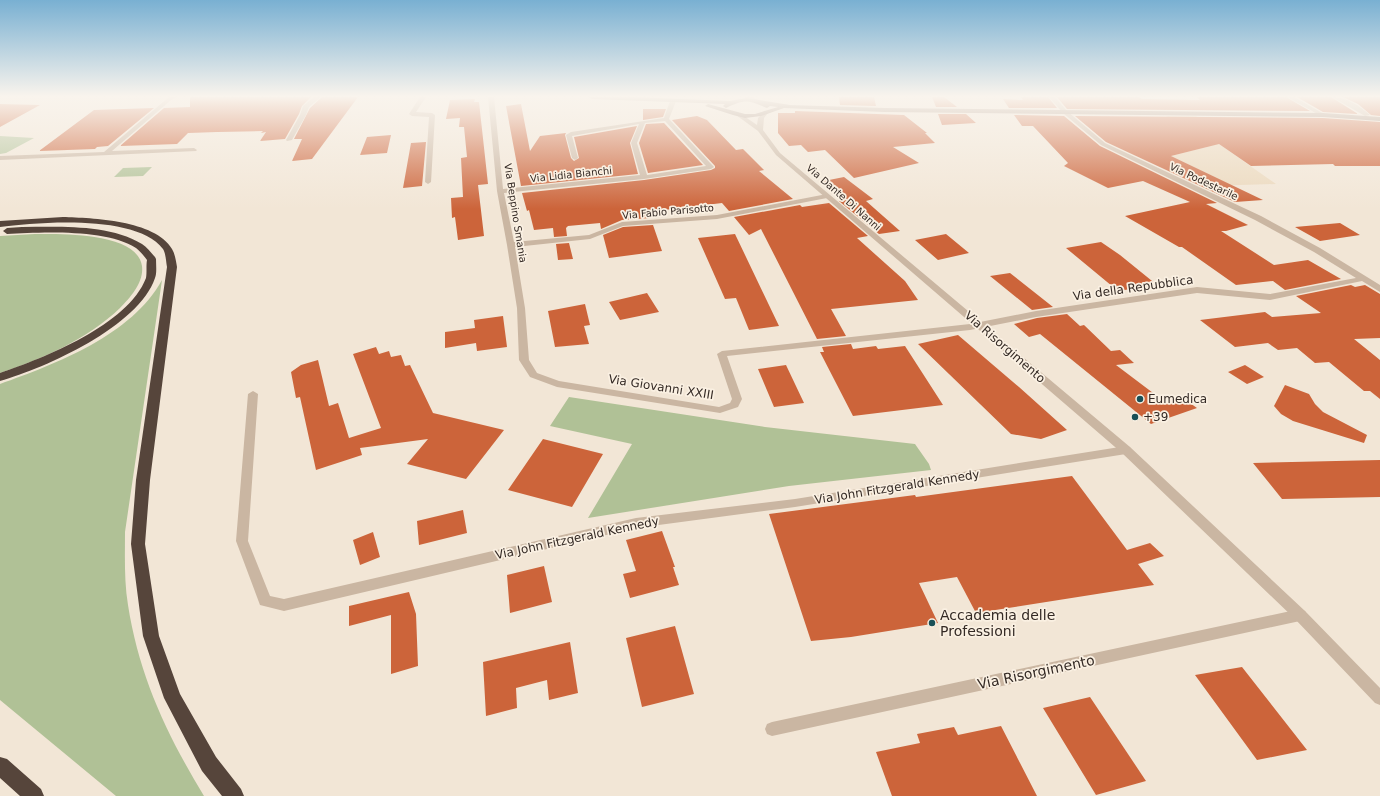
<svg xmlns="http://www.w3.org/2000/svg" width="1380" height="796" font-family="'DejaVu Sans',sans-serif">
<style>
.green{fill:#b0c196}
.plaza{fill:#ebd8bc}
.building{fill:#cc643a}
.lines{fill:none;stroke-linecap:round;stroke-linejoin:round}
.pedestrian{fill:#cab6a2;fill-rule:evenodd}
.minor{fill:#cab6a2;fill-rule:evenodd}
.tertiary{fill:#cab6a2;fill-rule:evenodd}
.secondary{fill:#9e8573;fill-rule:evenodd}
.motorway{fill:#56453b;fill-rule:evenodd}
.poi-dot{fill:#195057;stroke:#faf0e2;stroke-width:1.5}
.labels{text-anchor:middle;stroke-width:3.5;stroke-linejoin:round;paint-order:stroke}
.far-street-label{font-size:10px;fill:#342a25;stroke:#faf0e2}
.street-label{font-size:12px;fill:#342a25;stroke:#faf0e2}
.poi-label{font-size:12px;fill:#342a25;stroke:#faf0e2;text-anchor:start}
.near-poi-label{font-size:14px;fill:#342a25;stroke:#faf0e2;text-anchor:start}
.near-street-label{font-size:14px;fill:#342a25;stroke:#faf0e2}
</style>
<rect width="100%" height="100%" fill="#f2e6d6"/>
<!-- green -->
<path class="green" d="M0 136 34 138 6 153 0 154Z
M152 167 143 176 114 177 123 168Z
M35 234C61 234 137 232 142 266 144 282 131 297 120 308 88 339 42 359 0 373V236Z
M162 280 125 532C125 556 124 581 128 605 139 676 167 735 204 796H116L0 700V384C56 364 132 335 162 280Z
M569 397 765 427 915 444 929 464 931 470 789 486 588 518 632 444 550 426Z"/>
<!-- plaza -->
<path class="plaza" d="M1166 116H1196L1213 130 1209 137 1276 184 1209 186 1214 177 1171 156 1207 147Z"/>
<!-- building -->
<path class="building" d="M190 97H311L302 106 299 114 285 139 260 141 266 132 261 133 263 131 217 132 188 133 177 144 120 146 164 108 190 107Z
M322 97H358L312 159 292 161 302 139H294L310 108Z
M839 97H874L876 106 840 105Z
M932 97H944L957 107H936Z
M1021 97H1048L1057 108H1009L1003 99 1023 100Z
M1057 97H1139L1142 99 1200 100 1197 97H1286L1310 111 1067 109Z
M1297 97H1331L1358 114 1323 112Z
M1343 97H1380V116L1371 115 1358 104Z
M475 99 474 102H479L488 184 478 185 484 236 458 240 455 217 452 218 451 198 463 197 461 158 467 157 464 127H459L460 118 446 119 450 100Z
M0 104 40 105 0 127Z
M521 104 530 151 540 136 566 133 565 135 571 158 574 161 579 158 574 137 637 126 630 143 638 174 521 186 506 106Z
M154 108 108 146 97 147 95 149 39 151 94 110Z
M643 109H666L663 117 643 120Z
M795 111 904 115 927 133H925L935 143 893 147 919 163 854 178 825 150 808 152 801 145 789 146 778 133V113H795Z
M938 114H966L976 123 942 125Z
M1014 115 1064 116 1100 146 1217 203 1206 204 1248 225 1226 231H1221L1274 265 1308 260 1341 279 1285 290 1273 281 1236 285 1182 247H1179L1125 216 1190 202 1143 181 1108 188 1064 166 1068 163 1033 126H1022Z
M697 116 707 120 736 150 743 149 764 170 759 171 793 199 729 211 722 203 648 212 650 218 622 220 601 229 600 223 568 226 566 228 567 236 554 237 553 228 534 230 529 210 527 211 522 193 644 180 711 170 715 168V166L672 120Z
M1075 116 1323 118 1380 122V166H1335L1333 164 1251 166 1219 144 1171 156 1263 200 1235 202 1106 142Z
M664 123 703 165 648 173 639 143 646 124Z
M391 135 387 153 360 155 367 137Z
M426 142 422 186 403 188 411 143Z
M844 177 873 199 866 201 900 231 879 234 839 201 848 200 824 181Z
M829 203 868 236 857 238 905 281 918 300 831 309 846 336 817 339 761 229 749 235 734 217 800 205 802 207Z
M1340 223 1360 235 1320 241 1295 227Z
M653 225 662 251 609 258 603 235 623 227Z
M735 234 779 326 749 330 736 298 725 299 698 238Z
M946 234 969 253 938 260 915 240Z
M1101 242 1120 255 1157 285 1118 291 1066 248Z
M569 243 573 259 558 260 556 244Z
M1010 273 1053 307 1032 310 990 276Z
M1351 285 1355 287 1365 285 1380 294V338L1354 339 1380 360V399L1370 391H1364L1329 362 1315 363 1297 348 1278 350 1268 343 1235 347 1200 320 1265 312 1272 317 1321 313 1296 296Z
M647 293 659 312 620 320 609 302Z
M585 304 590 325 584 326 589 344 555 347 548 311Z
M1067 314 1080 326 1084 325 1111 351 1120 350 1134 363 1116 365 1165 402 1180 396 1197 408 1151 424 1040 334 1029 337 1014 324 1037 318Z
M503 316 507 347 477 351 476 343 445 348V332L475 328 474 320Z
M958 335 1019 387 1067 430 1041 439 1011 434 918 344Z
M851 344 853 349 876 346 878 349 905 346 943 405 853 416 820 352H824L822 347Z
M376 347 379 354 389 351 391 357 401 355 405 366 410 365 433 413 504 430 466 479 407 464 428 439 360 448 362 455 316 470 300 397 296 398 291 372 301 365 318 360 329 406 338 403 349 438 381 428 353 354Z
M786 365 804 403 774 407 758 369Z
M1245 365 1264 377 1247 384 1228 372Z
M1285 385 1309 394 1315 404 1323 412 1367 435 1364 443 1293 421 1281 414 1274 406Z
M543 439 603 454 572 507 508 490Z
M1380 460V497L1282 499 1253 463Z
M1072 476 1127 550 1150 543 1164 556 1138 564 1154 585 976 613 957 577 919 583 938 623 851 637 811 641 769 514 915 495 916 497Z
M463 510 467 533 419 545 417 521Z
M662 531 675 567H673L679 585 630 598 623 574 636 571 626 540Z
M373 532 380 557 360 565 353 540Z
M544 566 552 602 510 613 507 575Z
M409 592 416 614 418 666 391 674V615L349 626V606Z
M675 626 694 694 642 707 626 638Z
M570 642 578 693 549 700 547 680 516 688 517 708 486 716 483 662Z
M1242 667 1307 750 1257 760 1195 675Z
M1090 697 1146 781 1096 795 1043 708Z
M1001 726 1037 796H892L876 752 920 743 917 734 954 727 958 735Z"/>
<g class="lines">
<!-- pedestrian -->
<path class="pedestrian" d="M1332 97C1346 97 1360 106 1370 115L1365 116Z"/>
<!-- minor -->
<path class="minor" d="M169 97H177L171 100 112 151 194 148 197 150 196 151 0 160V156L104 152Z
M314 97H321L309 107 306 115 292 140 287 141 286 140 300 115 303 106Z
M420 97H426L416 112 432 113 435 115 431 182 428 184 425 182 429 117 412 116 409 114Z
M488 97H494L503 189 640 175 631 143 639 124 572 136 578 158 575 160 572 158 566 135 571 132 664 118 670 101 673 99 676 101 669 119 714 167 711 169 644 179 504 193 514 242 589 235 622 222 717 215 827 194 830 196 827 198 717 219 623 226 590 239 515 247 525 308 529 360 537 373 559 381 719 407 730 403 732 399 717 354 722 351 970 324 1036 311 1197 287 1270 294 1356 278 1314 252 1255 220 1101 145 1063 113 1049 97H1055L1067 111 1105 143 1261 216 1320 248 1380 285V292L1362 281 1270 300 1197 293 1036 317 970 330 727 356 742 399 738 407 720 413 557 387 530 377 519 360 517 308 507 245 497 191ZM665 121 706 166 647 175 637 143 645 123Z
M744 97H752L760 101 755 102Z
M1287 97H1294L1326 115 1321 116Z
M253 391 258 394 248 541 270 596 284 599 636 518 795 499 1126 446 1130 447 1131 450 1130 453 1126 454 795 507 636 528 284 611 260 605 236 541 248 394Z
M1300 609 1305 611 1307 615 1305 619 1300 621 772 736 767 734 765 729 767 724 772 722Z"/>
<!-- tertiary -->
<path class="tertiary" d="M765 111 768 113 764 118 763 130 780 153 1130 447 1305 611 1380 688V705L1375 703 1295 619 1122 453 776 155 758 131 736 115 741 114 757 125 758 118Z"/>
<!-- secondary -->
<path class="secondary" d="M589 97H633L730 101 746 98 790 105 885 108 1323 113 1380 117V121L1323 117 885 112 784 108 761 116 745 118 733 115 705 106 708 104 745 114H755L778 107 770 106 767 108C747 100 746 99 726 108L723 106 725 104 592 99Z"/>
<!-- motorway -->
<path class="motorway" d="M63 217C92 218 155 220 172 249 175 254 176 261 177 267L150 480 145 544 159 636 180 694 216 757 241 789 244 796H222L202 771 164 698 143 636 131 544 136 480 167 267C166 262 166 254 163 249 137 214 39 222 0 227V221Z
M22 227C61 227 108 224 142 244 147 247 151 253 155 257L156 259C156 265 157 273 155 278 139 326 46 368 0 381V373C44 358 128 325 146 278 147 273 146 265 147 260 144 256 140 251 136 248 107 229 42 232 7 234L3 231 7 228Z
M0 757 7 759 41 789 44 796H20L0 778Z"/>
</g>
<!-- sky -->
<linearGradient id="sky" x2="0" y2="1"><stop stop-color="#79b0d2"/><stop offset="0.46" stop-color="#f9f4ed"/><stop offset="1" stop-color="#f9f4ed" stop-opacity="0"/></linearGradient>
<rect width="1380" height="209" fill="url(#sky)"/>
<!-- markers -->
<g class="poi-dot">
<circle cx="1140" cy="399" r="4"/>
<circle cx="1135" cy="417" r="4"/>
<circle cx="932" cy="623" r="4"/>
</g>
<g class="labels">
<!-- far-street labels -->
<g class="far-street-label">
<text transform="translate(571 174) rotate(-6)" y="4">Via Lidia Bianchi</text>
<text transform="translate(1204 181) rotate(25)" y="4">Via Podestarile</text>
<text transform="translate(844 197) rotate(41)" y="4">Via Dante Di Nanni</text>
<text transform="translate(668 211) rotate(-5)" y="4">Via Fabio Parisotto</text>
<text transform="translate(516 213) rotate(81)" y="4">Via Beppino Smania</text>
</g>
<!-- street labels -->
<g class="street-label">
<text transform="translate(1133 288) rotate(-8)" y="4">Via della Repubblica</text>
<text transform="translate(1005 347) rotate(41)" y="4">Via Risorgimento</text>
<text transform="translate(661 387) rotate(9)" y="4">Via Giovanni XXIII</text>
<text transform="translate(897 487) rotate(-9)" y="4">Via John Fitzgerald Kennedy</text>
<text transform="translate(577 538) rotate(-12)" y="4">Via John Fitzgerald Kennedy</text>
</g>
<!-- poi labels -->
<g class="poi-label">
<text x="1148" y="403">Eumedica</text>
<text x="1143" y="421">+39</text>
</g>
<!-- near-poi labels -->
<g class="near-poi-label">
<text x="940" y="620">Accademia delle<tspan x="940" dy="16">Professioni</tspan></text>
</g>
<!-- near-street labels -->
<g class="near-street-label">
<text transform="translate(1036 672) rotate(-12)" y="5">Via Risorgimento</text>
</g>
</g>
</svg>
